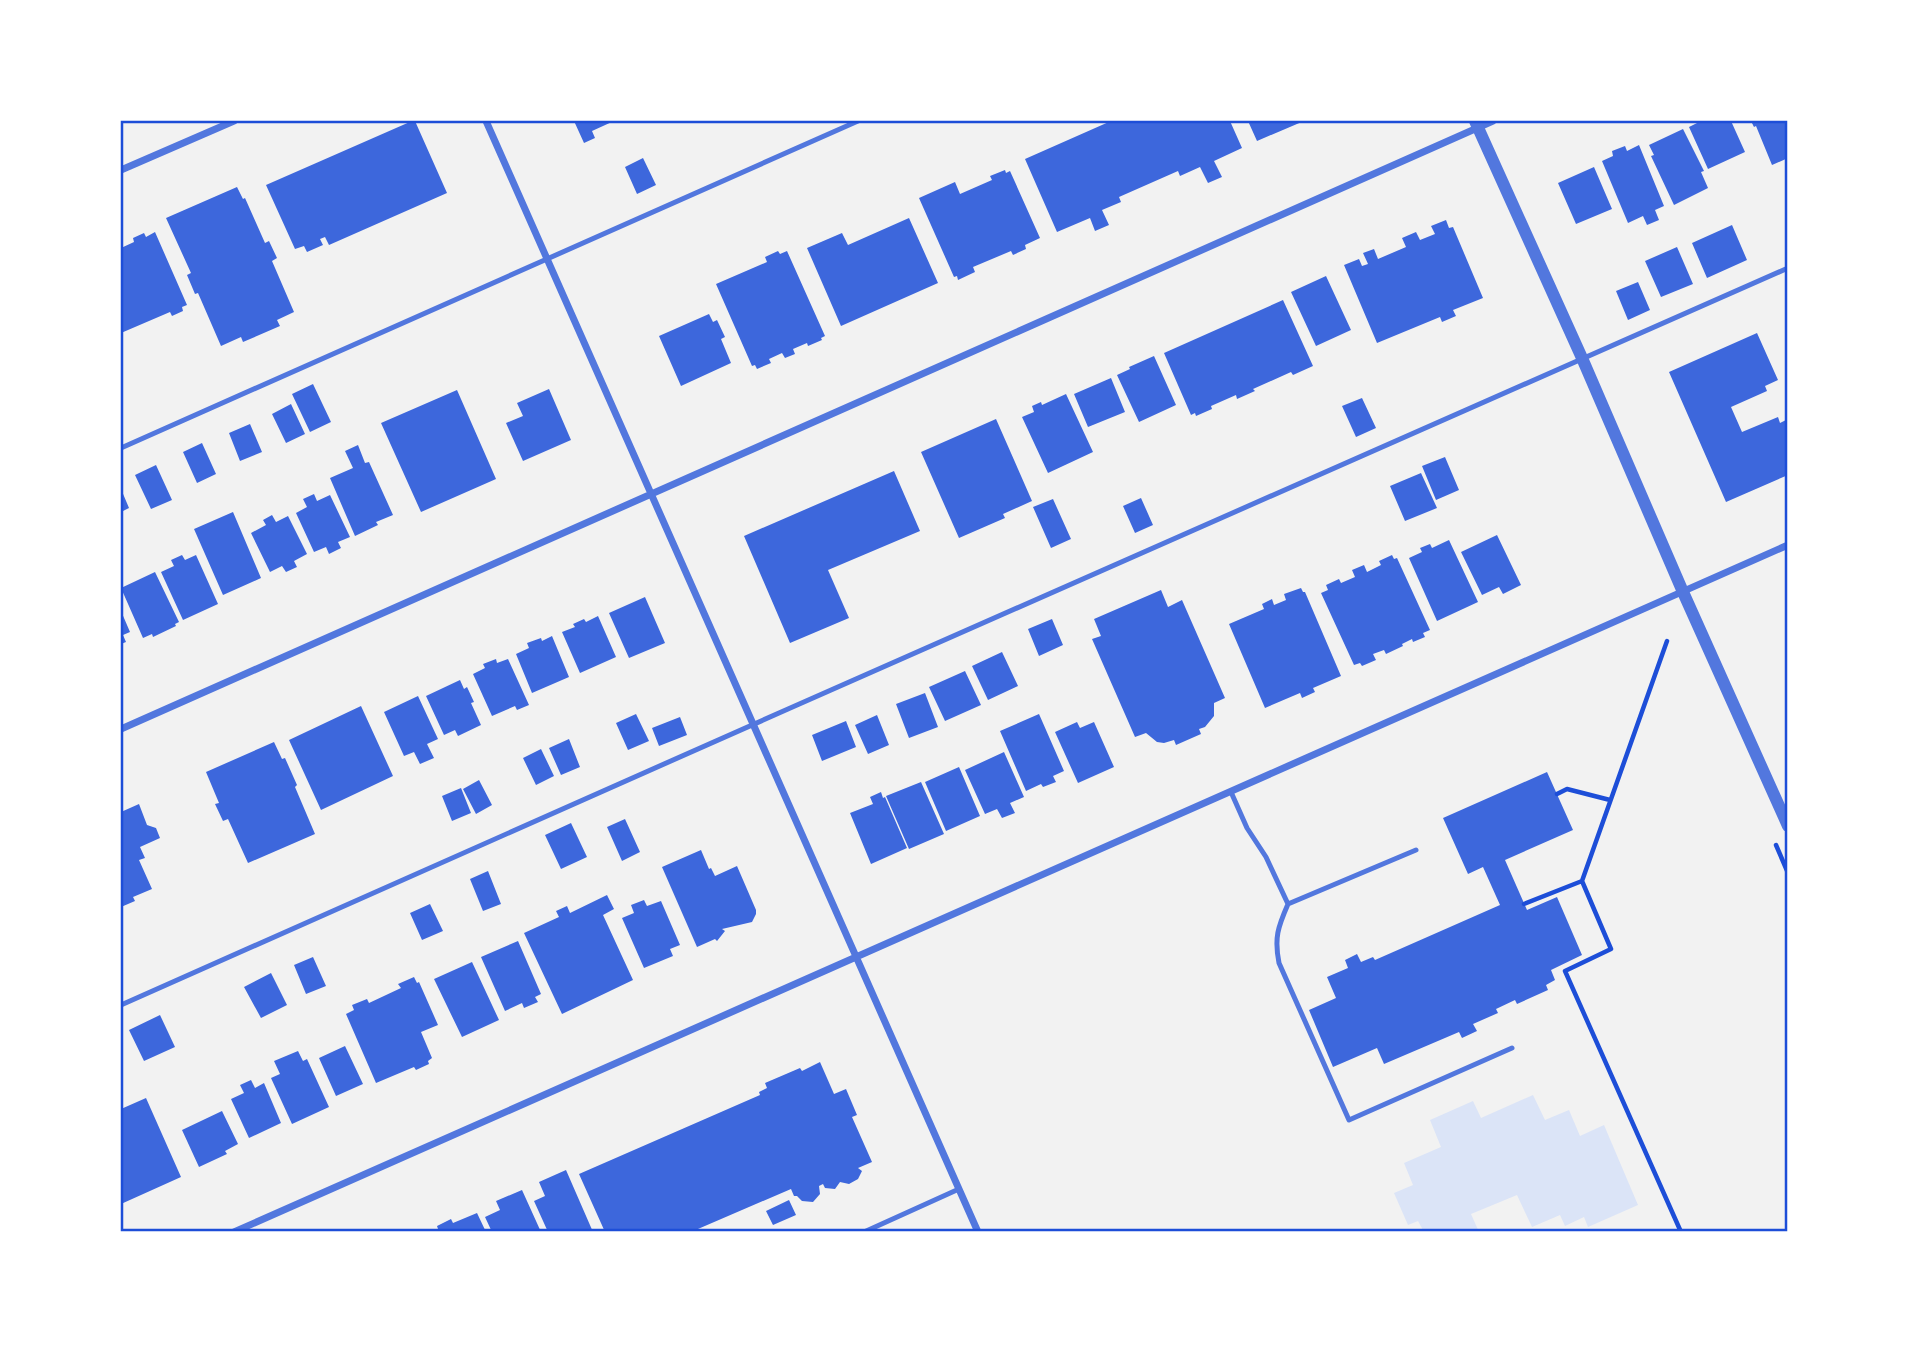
<svg xmlns="http://www.w3.org/2000/svg" width="1909" height="1353" font-family="'Golos Text',sans-serif">
<style>
.green{fill:#dbe4f7}
.building{fill:#3d67dc}
.lines{fill:none;stroke-linecap:round;stroke-linejoin:round}
.path{stroke:#1d4ed8;stroke-width:4.5}
.service{stroke:#5277de;stroke-width:5}
.minor{stroke:#5277de;stroke-width:7}
.tertiary{stroke:#5277de;stroke-width:12}
.neatline{fill:none;stroke:#1d4ed8;stroke-width:2.5}
</style>
<rect width="100%" height="100%" fill="#f2f2f2"/>
<!-- green -->
<path class="green" d="M1533 1095 1545 1120 1569 1110 1580 1136 1604 1125 1638 1205 1588 1227 1584 1217 1565 1226 1560 1215 1532 1227 1517 1195 1471 1214 1479 1232H1424L1418 1221 1408 1225 1394 1193 1413 1185 1404 1163 1441 1147 1430 1120 1473 1101 1481 1118Z"/>
<!-- building -->
<path class="building" d="M412 121H415L447 193 329 245 325 237 320 239 323 245 307 252 304 246 295 249 266 185Z
M574 121H614L592 131 595 138 584 143Z
M1111 121H1230L1242 148 1214 161 1222 177 1208 183 1200 167 1180 176 1178 171 1119 197 1121 202 1102 210 1109 225 1095 231 1090 218 1057 232 1025 159Z
M1248 121H1304L1257 141Z
M1701 121H1731L1745 152 1708 169 1689 127Z
M1751 121H1788V158L1772 165 1756 126 1754 127Z
M1683 129 1704 171 1701 172 1708 188 1674 205 1651 156 1654 155 1649 145Z
M1639 145 1664 206 1655 210 1659 220 1647 225 1643 216 1628 223 1602 161 1613 156 1612 151 1625 146 1627 151Z
M643 158 656 185 637 194 625 167Z
M1594 167 1612 209 1576 224 1558 183Z
M1005 170 1006 173 1010 171 1040 238 1025 245 1026 249 1013 255 1011 251 973 267 975 272 958 280 957 276 954 277 919 198 955 182 960 194 992 180 990 176Z
M237 187 243 199 245 198 265 243 269 241 277 258 272 261 294 312 277 320 280 326 243 342 241 337 221 346 198 293 195 294 187 275 191 273 166 218Z
M909 218 938 283 841 326 807 248 842 233 848 245Z
M1446 220 1449 228 1453 227 1483 298 1453 310 1456 316 1442 322 1440 317 1377 343 1344 265 1359 259 1362 266 1368 264 1363 253 1374 249 1378 259 1406 247 1402 238 1416 232 1420 240 1435 234 1431 226Z
M1732 225 1747 260 1707 278 1692 243Z
M155 232 187 305 182 307 183 311 172 316 170 312 121 333V248L134 242 133 238 144 233 146 237Z
M1677 247 1693 284 1661 297 1645 261Z
M778 251 780 254 787 251 825 336 821 338 822 340 808 346 807 343 793 349 795 354 785 358 782 353 769 359 771 363 757 369 755 365 752 366 716 284 767 262 765 257Z
M1326 276 1351 330 1316 346 1291 292Z
M1638 282 1650 310 1628 320 1616 291Z
M1283 300 1313 366 1293 375 1291 372 1253 389 1255 391 1237 399 1236 395 1211 406 1212 409 1196 416 1195 413 1191 415 1164 353Z
M709 314 713 322 717 320 725 337 721 339 731 363 681 386 659 336Z
M1757 333 1778 380 1765 386 1767 391 1731 407 1742 432 1778 417 1780 423 1788 419V475L1726 502 1669 372Z
M1154 356 1176 405 1139 422 1117 375 1130 369 1129 367Z
M1111 378 1125 412 1088 427 1074 394Z
M313 384 331 422 310 432 292 394Z
M549 389 571 440 523 461 506 423 523 416 517 403Z
M457 390 496 479 421 512 381 423Z
M1066 394 1093 452 1048 473 1022 417 1034 412 1032 406 1041 402 1042 405Z
M1362 398 1376 428 1356 437 1342 406Z
M291 404 305 434 286 443 272 414Z
M996 419 1032 501 1003 514 1005 518 959 538 921 452Z
M250 424 262 452 240 461 229 433Z
M202 443 216 474 197 483 183 452Z
M358 445 365 463 369 462 393 515 376 522 378 525 355 536 330 478 353 468 345 451Z
M1445 457 1459 490 1436 500 1422 466Z
M156 465 172 500 151 509 135 475Z
M894 471 920 531 828 570 849 618 790 643 744 536Z
M1421 473 1437 508 1405 521 1390 486Z
M121 489 129 508 121 512Z
M314 494 317 501 330 495 350 537 338 542 341 548 329 554 326 547 314 552 296 513 307 507 303 499Z
M1141 498 1153 525 1135 533 1123 506Z
M1053 499 1071 539 1051 548 1033 507Z
M233 512 261 578 223 595 194 529Z
M272 515 276 522 288 516 307 554 294 561 297 567 286 572 282 566 270 572 251 533 266 525 263 520Z
M1497 535 1521 585 1503 594 1499 587 1482 595 1461 552Z
M1449 540 1478 602 1437 621 1409 558 1422 552 1420 548 1430 544 1432 548Z
M182 555 185 560 196 555 218 604 183 620 161 572 174 566 171 560Z
M1392 555 1394 559 1397 558 1430 630 1423 633 1425 637 1413 642 1412 639 1402 644 1403 646 1386 654 1384 650 1373 654 1376 660 1362 666 1360 663 1354 665 1321 593 1328 590 1326 585 1339 579 1341 583 1355 577 1352 570 1364 565 1367 572 1381 565 1379 561Z
M155 572 179 622 175 624 176 626 153 637 152 634 143 638 121 588Z
M1301 588 1303 592H1305L1341 676 1313 688 1315 692 1302 698 1300 693 1265 708 1229 624 1264 609 1262 604 1272 599 1274 605 1286 600 1284 594Z
M1161 590 1168 607 1182 600 1225 698 1214 703V716L1205 727 1199 729 1201 734 1176 745 1174 740 1164 743 1157 742 1146 733 1135 737 1092 639 1101 636 1094 619Z
M645 597 665 643 629 658 609 613Z
M121 611 130 632 123 635 126 642 121 644Z
M598 616 616 657 580 673 562 632 575 627 573 624 584 619 586 622Z
M1052 619 1063 645 1039 656 1028 629Z
M552 636 569 677 532 693 516 654 529 648 527 643 541 638 542 641Z
M1002 652 1018 686 988 700 972 666Z
M496 659 497 663 508 659 529 705 517 710 515 706 492 716 473 674 485 668 483 664Z
M965 671 981 705 945 721 929 687Z
M460 680 464 689 467 687 474 702 471 703 481 725 458 736 455 730 444 735 426 696Z
M925 693 938 727 909 738 896 704Z
M418 696 438 739 427 744 434 758 420 764 414 752 404 756 384 712Z
M361 706 393 776 321 810 289 740Z
M636 714 649 741 628 750 616 723Z
M1039 714 1064 771 1053 776 1056 782 1043 787 1041 784 1026 791 1000 731Z
M877 715 889 745 868 754 855 725Z
M680 717 687 735 659 746 652 728Z
M846 721 856 747 822 761 812 735Z
M1077 722 1080 728 1094 722 1114 767 1078 783 1055 732Z
M569 739 580 767 561 775 549 748Z
M274 742 282 759 285 758 297 785 295 787 315 834 248 863 228 819 223 821 215 804 219 803 206 772Z
M541 749 554 776 536 785 523 758Z
M1004 752 1024 797 1010 803 1015 813 1002 818 997 809 985 814 965 770Z
M959 767 980 816 946 831 925 782Z
M1547 772 1573 830 1505 860 1527 910 1557 897 1582 955 1551 970 1555 980 1546 985 1548 990 1517 1004 1515 1000 1496 1009 1498 1013 1473 1024 1477 1031 1462 1038 1459 1032 1384 1064 1377 1048 1333 1067 1309 1010 1336 998 1327 977 1348 968 1345 960 1357 954 1361 962 1373 957 1375 960 1500 905 1483 867 1468 874 1443 818Z
M479 780 492 805 476 814 463 789Z
M921 782 944 834 909 849 886 796Z
M461 788 471 813 452 821 442 796Z
M881 792 883 798 885 797 907 848 871 864 850 813 873 804 870 797Z
M139 804 147 825 156 828 160 838 140 847 145 858 139 860 152 889 133 897 135 901 121 907V812Z
M625 819 640 852 622 861 607 827Z
M571 823 587 857 561 869 545 835Z
M701 850 709 869 711 868 715 876 737 866 756 910V914L752 922 722 929 725 931 717 941 715 939 697 947 662 867Z
M488 871 501 904 483 911 470 879Z
M607 895 614 909 603 915 633 980 562 1014 524 933 559 917 556 911 567 906 570 913Z
M644 900 647 906 661 901 680 945 670 949 673 956 644 968 622 918 634 913 631 905Z
M430 904 443 931 422 940 410 913Z
M518 941 541 994 535 997 538 1002 524 1008 522 1003 505 1011 481 957Z
M313 957 326 986 306 994 294 965Z
M472 962 499 1020 462 1037 434 979Z
M271 973 287 1005 261 1018 244 987Z
M414 977 417 983 419 982 438 1025 421 1032 432 1058 428 1061 429 1064 416 1070 414 1067 376 1083 346 1014 354 1010 352 1005 367 999 369 1003 401 988 398 984Z
M160 1015 175 1047 144 1061 129 1030Z
M345 1046 363 1084 336 1096 319 1058Z
M298 1051 303 1061 307 1059 329 1107 292 1124 271 1078 280 1074 274 1061Z
M820 1062 834 1094 846 1089 857 1115 852 1117 872 1162 858 1168 862 1171 858 1179 849 1184 840 1182 835 1189 825 1188 823 1184 819 1186 820 1194 813 1202 802 1201 797 1196H794L791 1189 691 1232H632L631 1230 625 1232H605L579 1174 760 1095 759 1092 767 1088 765 1083 800 1068 802 1071Z
M251 1080 255 1088 264 1083 281 1123 249 1138 231 1099 244 1093 240 1085Z
M146 1098 181 1177 121 1204V1109Z
M222 1111 238 1144 225 1151 227 1154 199 1167 182 1130Z
M566 1170 593 1232H548L534 1201 545 1196 539 1182Z
M522 1190 541 1232H492L485 1217 500 1210 496 1201Z
M789 1200 796 1215 773 1225 766 1211Z
M477 1213 486 1232H439L437 1226 451 1219 453 1223Z"/>
<g class="lines">
<!-- path -->
<path class="path" d="M1667 641 1582 881 1611 949 1565 971 1681 1232
M1557 794 1567 789 1610 800
M1776 845 1788 873
M1524 904 1582 881"/>
<!-- service -->
<path class="service" d="M121 448 858 121
M1231 792 1247 828 1266 857 1288 904 1416 850
M1288 904C1278 927 1274 938 1279 963L1349 1120 1512 1048
M121 1005 788 709 1788 268
M864 1232 959 1189"/>
<!-- minor -->
<path class="minor" d="M486 121 978 1232
M121 170 234 121
M121 729 1493 121
M234 1232 1788 545"/>
<!-- tertiary -->
<path class="tertiary" d="M1475 121 1582 358 1683 592 1788 826"/>
</g>
<!-- border -->
<rect width="1909" height="1353" fill="none" stroke="#ffffff" stroke-width="245"/>
<rect x="122" y="122" width="1664" height="1108" class="neatline"/>
</svg>
